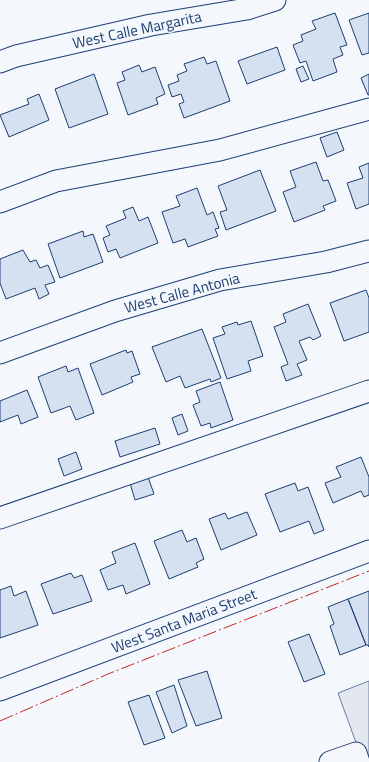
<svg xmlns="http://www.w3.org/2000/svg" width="369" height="762" font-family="'Titillium Web',sans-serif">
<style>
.parking{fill:#e3e8f0;stroke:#687fa3}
.building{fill:#d5e0f0;stroke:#1d3f73}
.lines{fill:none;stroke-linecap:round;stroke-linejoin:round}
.minor-casing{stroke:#1d3f73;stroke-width:23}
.minor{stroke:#f4f7fb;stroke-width:21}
.power{stroke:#c62828;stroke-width:1;stroke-dasharray:14 3 2 3;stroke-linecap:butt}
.labels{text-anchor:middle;stroke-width:3;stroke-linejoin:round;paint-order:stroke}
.street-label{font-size:15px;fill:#1d3f73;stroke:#f4f7fb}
</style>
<rect width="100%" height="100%" fill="#f4f7fb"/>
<!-- parking -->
<path class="parking" d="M369 681V762H363L338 693Z"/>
<!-- building -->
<path class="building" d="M335 13 347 45 340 47 343 55 333 59 337 72 313 81 306 61 300 63 293 45 303 41 301 35 316 29 312 21Z
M369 13V53L362 55 349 20Z
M277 47 285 70 247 84 238 61Z
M204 57 207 64 216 61 230 101 184 118 179 104 184 102 181 94 172 97 168 85 179 81 177 75 187 71 184 64Z
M139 65 142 72 155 67 165 94 156 98 158 104 128 115 117 83 125 80 122 72Z
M303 66 309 79 301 82 296 69Z
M94 74 108 114 69 128 55 89Z
M369 74V95H368L361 78Z
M39 94 49 120 9 137 0 115 29 104 27 99Z
M337 132 344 150 327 157 320 138Z
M316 162 323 181 328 180 336 201 323 206 325 210 294 222 283 192 296 187 290 171Z
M369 163V204L356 209 347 183 363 178 359 167Z
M260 170 276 211 226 230 220 212 227 210 218 186Z
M197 188 207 215 213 212 219 228 215 229 218 236 188 247 185 239 173 243 162 212 180 206 176 196Z
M133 207 139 221 148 217 158 243 120 258 116 249 108 252 103 238 110 235 106 226 126 218 123 211Z
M83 231 84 237 93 234 103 262 60 278 48 244Z
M23 250 30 262 36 260 40 268 48 265 55 282 45 285 49 294 39 299 35 288 6 299 0 283V259Z
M366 290 369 298V332L344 341 330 303Z
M308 304 321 336 313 340 310 337 299 341 307 360 297 364 302 375 286 381 281 367 288 364 274 327 286 322 283 314Z
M251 321 263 356 248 361 251 371 227 379 213 338 225 334 222 327 237 322 238 325Z
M202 329 221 378 211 382 210 379 185 388 180 376 166 382 152 347Z
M126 350 127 353 132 351 140 374 131 377 133 382 102 395 90 364Z
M66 366 68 372 78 368 94 413 76 420 70 406 51 413 38 377Z
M220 382 233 420 211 428 210 423 201 426 193 405 200 402 196 391Z
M27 390 38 417 21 424 18 415 0 422V401Z
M182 414 188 431 178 435 172 418Z
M155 428 160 444 120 457 115 441Z
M76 452 82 469 64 476 58 459Z
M361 457 369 477V495L364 497 361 491 333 503 325 483 341 477 336 467Z
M148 477 154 494 135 500 130 483Z
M295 483 298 491 308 487 324 530 314 534 309 521 280 532 265 494Z
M247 512 257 535 221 550 209 519 225 513 228 519Z
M182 530 187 542 196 538 204 559 196 563 198 567 169 579 154 541Z
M135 543 150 584 126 594 123 585 108 590 100 570 116 563 112 552Z
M71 573 74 578 82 575 92 601 53 614 41 584Z
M11 586 14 596 26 591 38 625 0 638V590Z
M369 591V647L368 645H366L348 599Z
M348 599 366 645 340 655 330 626 334 624 328 607Z
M309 634 325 674 304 682 288 642Z
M207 671 222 718 196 726 178 680Z
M174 685 187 726 172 733 156 692Z
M149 695 165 738 144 745 128 702Z"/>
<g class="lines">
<!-- minor casing -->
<g class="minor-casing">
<path id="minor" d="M0 62 16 56 151 25 247 9 275 0
M0 202 56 181 220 150 369 109
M0 353 115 311 220 280 326 262 369 251
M0 518 369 391
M0 690 369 551
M330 762 356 753 359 762"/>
</g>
<!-- minor -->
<use href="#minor" class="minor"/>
<!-- power -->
<path class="power" d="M0 721 108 674 369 571"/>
</g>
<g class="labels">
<!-- street labels -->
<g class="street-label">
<text transform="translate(137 30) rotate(-12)" y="5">West Calle Margarita</text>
<text transform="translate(182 293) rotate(-15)" y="5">West Calle Antonia</text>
<text transform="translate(184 621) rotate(-21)" y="5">West Santa Maria Street</text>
</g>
</g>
</svg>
